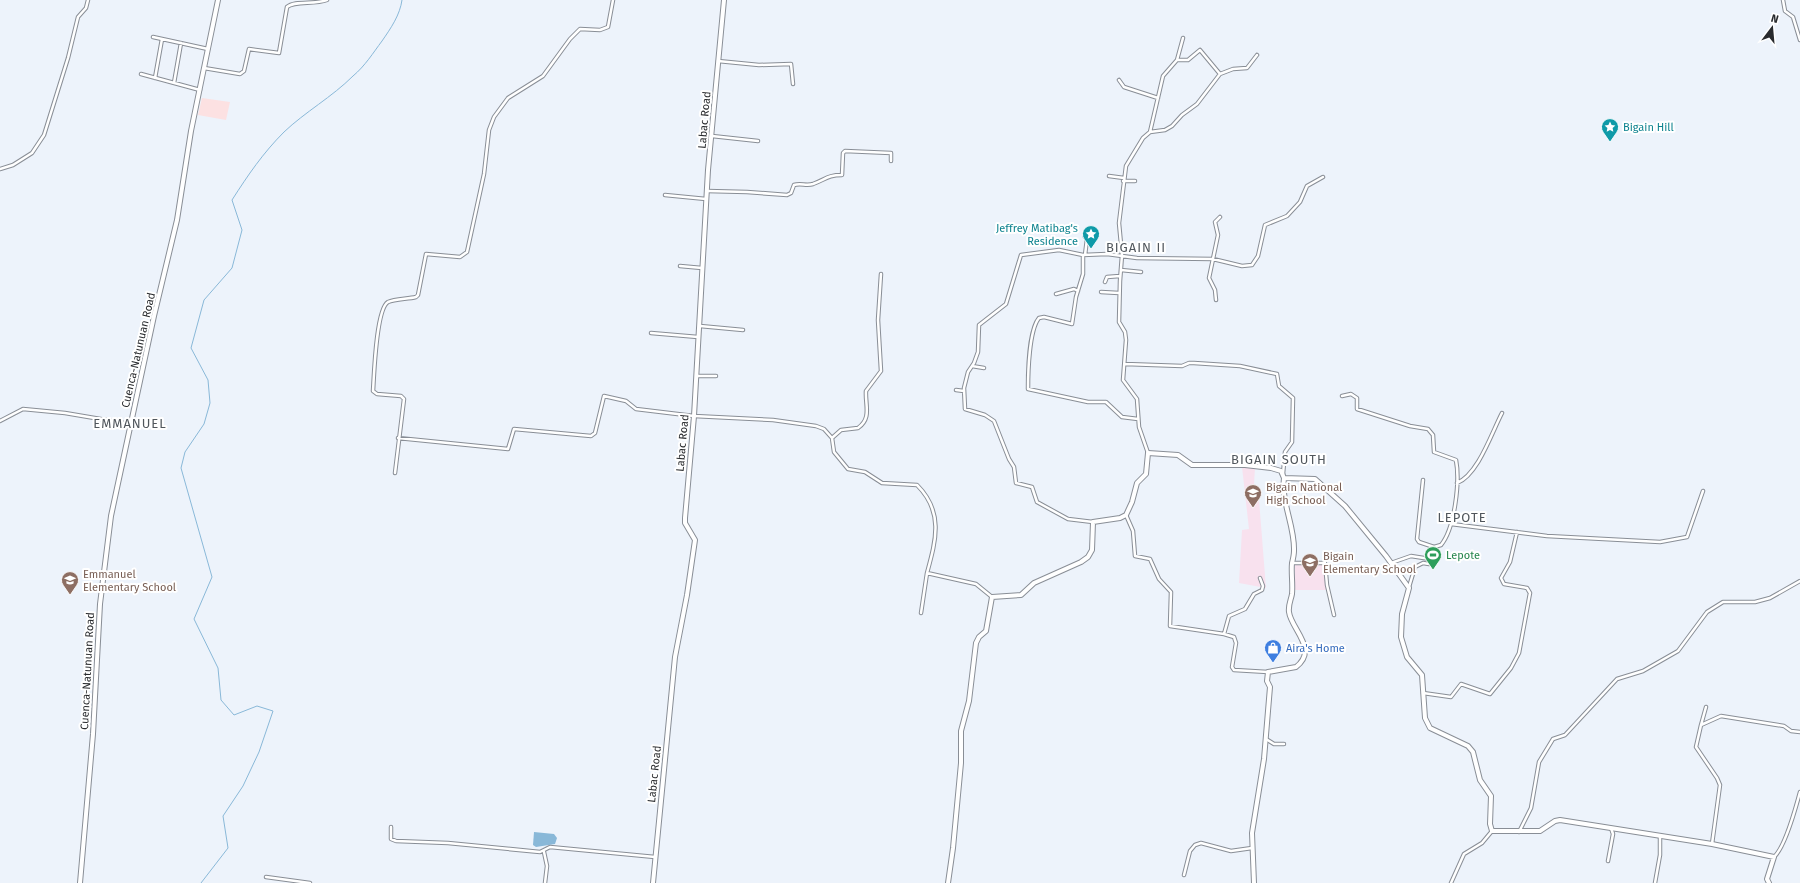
<svg xmlns="http://www.w3.org/2000/svg" width="1800" height="883" font-family="'Fira Sans',sans-serif">
<style>
.commercial{fill:#fce1e2}
.education{fill:#f8e1ee}
.water{fill:#89b8d8}
.lines{fill:none;stroke-linecap:round;stroke-linejoin:round}
.stream{stroke:#89b8d8;stroke-width:1}
.street-casing{stroke:#898e96;stroke-width:4.5}
.secondary-casing{stroke:#898e96;stroke-width:6}
.street{stroke:#fff;stroke-width:2.5}
.secondary{stroke:#fff;stroke-width:4}
.labels{text-anchor:middle;stroke-width:4;stroke-linejoin:round;paint-order:stroke}
.street-label{font-size:11px;fill:#282a2d;stroke:#fff}
.culture-label{font-size:11px;fill:#0d838f;stroke:#fff;text-anchor:start}
.education-label{font-size:11px;fill:#785e54;stroke:#fff;text-anchor:start}
.leisure-label{font-size:11px;fill:#27864d;stroke:#fff;text-anchor:start}
.shop-label{font-size:11px;fill:#366cbe;stroke:#fff;text-anchor:start}
.quarter-label{font-size:13px;letter-spacing:1px;fill:#50565c;stroke:#fff}
</style>
<rect width="100%" height="100%" fill="#edf3fb"/>
<!-- commercial -->
<path class="commercial" d="M202 98 230 102 226 120 198 115Z"/>
<!-- education -->
<path class="education" d="M1242 467H1255L1254 485 1258 487 1266 588 1239 583 1242 530 1249 529Z
M1295 564 1326 565 1327 590H1294Z"/>
<!-- water -->
<path class="water" d="M534 832 554 834 557 838 555 844 536 847 533 845Z"/>
<g class="lines">
<!-- stream -->
<path class="stream" d="M201 883 228 848 223 816 243 786 259 752 273 711 257 706 234 715 221 700 218 668 194 619 212 577 181 468 185 452 204 424 210 403 208 380 191 348 204 300 232 268 242 230 232 200C248 175 263 153 284 132 305 112 332 97 353 76 365 66 373 53 382 41 391 28 400 15 402 0"/>
<!-- street casing -->
<g class="street-casing">
<path id="street" d="M1783 0 1785 11 1793 17 1800 40
M153 37 208 49
M1177 60H1188L1200 50 1220 74
M718 61 759 65 791 64 793 84
M204 68 240 74 244 71 249 49 279 53 287 7C295 0 314 5 327 0
M141 74 200 90
M155 78 162 39
M1119 80 1124 87 1158 98
M174 83 181 43
M1150 132 1163 76 1177 60 1183 38
M712 136 758 141
M0 169 13 165 32 153 44 135 68 58 78 17 86 8 88 0
M1109 176 1124 178
M1123 181H1135
M707 191 747 192 787 195 791 193 794 185C800 183 807 186 813 184 826 179 828 175 842 175L843 153 845 151 891 153V161
M665 195 706 199
M1085 237 1087 239 1085 255
M1083 255V274L1076 297 1072 324 1044 317 1039 318C1029 330 1028 373 1028 389L1088 402H1106L1122 417 1138 419
M680 266 702 268
M1121 270 1141 272
M1105 282 1107 277 1120 276
M1101 292 1119 293
M1056 294 1074 289 1078 291
M1216 300 1215 290 1209 278 1218 235 1215 222 1220 217
M700 326 743 330
M651 333 698 337
M1125 364 1182 366 1189 363H1194L1240 366 1277 374 1279 386 1293 398 1292 442 1285 452 1283 474
M972 366 984 368
M697 376H716
M956 390 964 391
M1342 396 1351 394 1357 398V409L1410 426 1428 429 1433 435 1434 452 1456 460C1460 481 1455 528 1441 545L1434 547 1429 564 1423 563 1415 567 1409 587
M0 421 23 409 65 413 130 424
M398 438 508 449 514 429 591 436 595 433 604 396 626 401 636 409 694 416 773 420 816 426 824 429 832 438 834 452 848 469 865 472 882 483 917 485C944 512 936 540 927 573L976 584 992 597
M832 438 841 430 858 428C872 418 865 405 866 391L881 371 878 320 881 274
M1148 453 1139 427 1137 399 1123 380 1126 340 1125 332 1119 322 1120 281 1122 255 1119 223 1126 166 1143 138 1150 132 1165 130 1172 126 1182 115 1197 104 1220 74 1233 69 1247 68 1257 55
M395 473 404 399 401 396 377 394 373 391C374 377 376 309 388 302 395 299 408 299 416 297L418 295 426 254 460 257 467 252 484 174 489 130 494 117 508 98 543 76 570 39 580 29 600 30 608 27 613 0
M1423 480 1417 539 1419 542 1434 547
M1457 483C1478 475 1492 432 1502 413
M1126 515 1133 531 1135 556 1150 559 1159 579 1171 592 1170 626 1224 634 1234 637 1236 643 1232 667 1234 670 1268 672
M1093 522 1068 519 1037 502 1032 487 1016 483 1014 467 1009 459 994 421 985 415 965 409 964 388 968 372 974 363 978 352 979 325 1006 304 1021 255 1059 250 1083 255 1107 254 1137 258 1213 259 1242 266 1252 265 1258 256 1265 225 1287 216 1300 202 1307 186 1323 177
M1451 524 1547 536 1660 542 1687 537 1703 491
M1292 563H1325L1327 585 1334 615
M1391 563 1411 556 1430 559
M921 613 927 573
M1224 634 1229 616 1245 609 1254 594 1262 590 1263 586 1260 578
M1423 693 1451 697 1461 684 1490 694 1511 668 1519 653 1530 593 1527 588 1504 584 1501 578 1510 562 1517 532
M1701 725 1706 707
M1266 739 1274 744H1284
M391 827V839L396 841 448 843 540 852 550 847 655 857
M1519 832 1531 808 1539 762 1553 739 1565 735 1617 679 1643 671 1678 651 1707 612 1723 602H1755L1770 598 1800 581
M1712 844 1720 785 1717 778 1696 747 1701 725 1721 716 1784 726 1791 731 1800 732
M544 852 547 866 545 883
M1774 857C1785 847 1796 807 1800 792
M1608 861 1613 834 1611 828
M1184 875 1190 851 1195 845 1201 843 1231 851 1252 848
M266 877 310 883
M1451 883 1464 854 1482 843 1492 831
M1655 883 1660 855V837"/>
</g>
<!-- secondary casing -->
<g class="secondary-casing">
<path id="secondary" d="M80 883 93 734 100 604 111 516 154 316 177 220 191 131 218 0
M653 883 675 657 687 595 695 540 685 523V518L694 416 708 170 724 0
M948 883 953 848 961 763V731L969 701 976 643 979 637 986 631 992 597 1021 595 1034 583 1081 562 1088 557 1092 550 1093 522 1120 518 1126 515 1132 502 1137 483 1146 474 1148 453 1178 455 1192 465H1245L1271 468 1281 471 1284 478 1315 479 1345 506 1386 556 1409 588 1402 614 1401 637 1407 657 1422 675 1425 718 1430 728 1468 746 1473 752 1480 780 1491 796 1490 824 1492 831H1540L1555 821 1560 820 1712 844 1774 857 1767 879 1769 883
M1254 883 1252 833 1264 759 1270 687 1267 681 1268 672 1296 667C1319 649 1291 629 1289 612 1288 605 1291 600 1292 594 1293 584 1291 573 1292 563 1293 559 1294 555 1294 551 1295 526 1281 503 1284 478"/>
</g>
<!-- street -->
<use href="#street" class="street"/>
<!-- secondary -->
<use href="#secondary" class="secondary"/>
</g>
<!-- icons -->
<defs>
<g id="sight-pin" transform="scale(0.9)"><path d="M0 17L-7.5 6A9.5 9.5 0 1 1 7.5 6Z" fill="#0f9aa8" stroke="#fff"/><path d="M0-6L1.8-2.2L6-1.7L2.9 1.2L3.7 5.4L0 3.3L-3.7 5.4L-2.9 1.2L-6-1.7L-1.8-2.2Z" fill="#fff"/></g>
<g id="school-pin" transform="scale(0.9)"><path d="M0 17L-7.5 6A9.5 9.5 0 1 1 7.5 6Z" fill="#8d6e63" stroke="#fff"/><path d="M0-5L7-2L0 1L-7-2ZM-4 1L0 2.5L4 1V4Q0 6-4 4Z" fill="#fff"/></g>
<g id="stadium-pin" transform="scale(0.9)"><path d="M0 17L-7.5 6A9.5 9.5 0 1 1 7.5 6Z" fill="#2e9e5b" stroke="#fff"/><path d="M0-5a6.5 5 0 1 0 0 10a6.5 5 0 1 0 0-10ZM-3.5-1.8h7v3.6h-7Z" fill="#fff"/></g>
<g id="shop-pin" transform="scale(0.9)"><path d="M0 17L-7.5 6A9.5 9.5 0 1 1 7.5 6Z" fill="#3f7fe0" stroke="#fff"/><path d="M-5-2.5h2.3a2.7 3.5 0 0 1 5.4 0H5L5.5 6h-11ZM-1.5-2.5h3a1.5 2.3 0 0 0-3 0Z" fill="#fff"/></g>
</defs>
<g fill-rule="evenodd">
<use href="#sight-pin" x="1610" y="127"/>
<use href="#sight-pin" x="1091" y="234"/>
<use href="#school-pin" x="1253" y="493"/>
<use href="#stadium-pin" x="1433" y="555"/>
<use href="#school-pin" x="1310" y="562"/>
<use href="#school-pin" x="70" y="580"/>
<use href="#shop-pin" x="1273" y="648"/>
</g>
<g class="labels">
<!-- street labels -->
<g class="street-label">
<text transform="translate(704 120) rotate(-85)" y="4">Labac Road</text>
<text transform="translate(138 350) rotate(-77)" y="4">Cuenca-Natunuan Road</text>
<text transform="translate(682 443) rotate(-85)" y="4">Labac Road</text>
<text transform="translate(87 671) rotate(-87)" y="4">Cuenca-Natunuan Road</text>
<text transform="translate(654 774) rotate(-84)" y="4">Labac Road</text>
</g>
<!-- culture labels -->
<g class="culture-label">
<text x="1623" y="131">Bigain Hill</text>
<text x="1078" y="232" text-anchor="end">Jeffrey Matibag's<tspan x="1078" dy="13">Residence</tspan></text>
</g>
<!-- education labels -->
<g class="education-label">
<text x="1266" y="491">Bigain National<tspan x="1266" dy="13">High School</tspan></text>
<text x="1323" y="560">Bigain<tspan x="1323" dy="13">Elementary School</tspan></text>
<text x="83" y="578">Emmanuel<tspan x="83" dy="13">Elementary School</tspan></text>
</g>
<!-- leisure labels -->
<g class="leisure-label">
<text x="1446" y="559">Lepote</text>
</g>
<!-- shop labels -->
<g class="shop-label">
<text x="1286" y="652">Aira's Home</text>
</g>
<!-- quarter labels -->
<g class="quarter-label">
<text x="1136" y="252">BIGAIN II</text>
<text x="130" y="428">EMMANUEL</text>
<text x="1279" y="464">BIGAIN SOUTH</text>
<text x="1462" y="522">LEPOTE</text>
</g>
</g>
<!-- north arrow -->
<g transform="translate(1772 28) rotate(16)" stroke="#ffffff" stroke-width="3" paint-order="stroke">
<path d="M0-3L7 15L0 10L-7 15Z" fill="#282a2d"/>
<text y="-6" font-size="11" font-weight="bold" text-anchor="middle" fill="#282a2d">N</text>
</g>
</svg>
